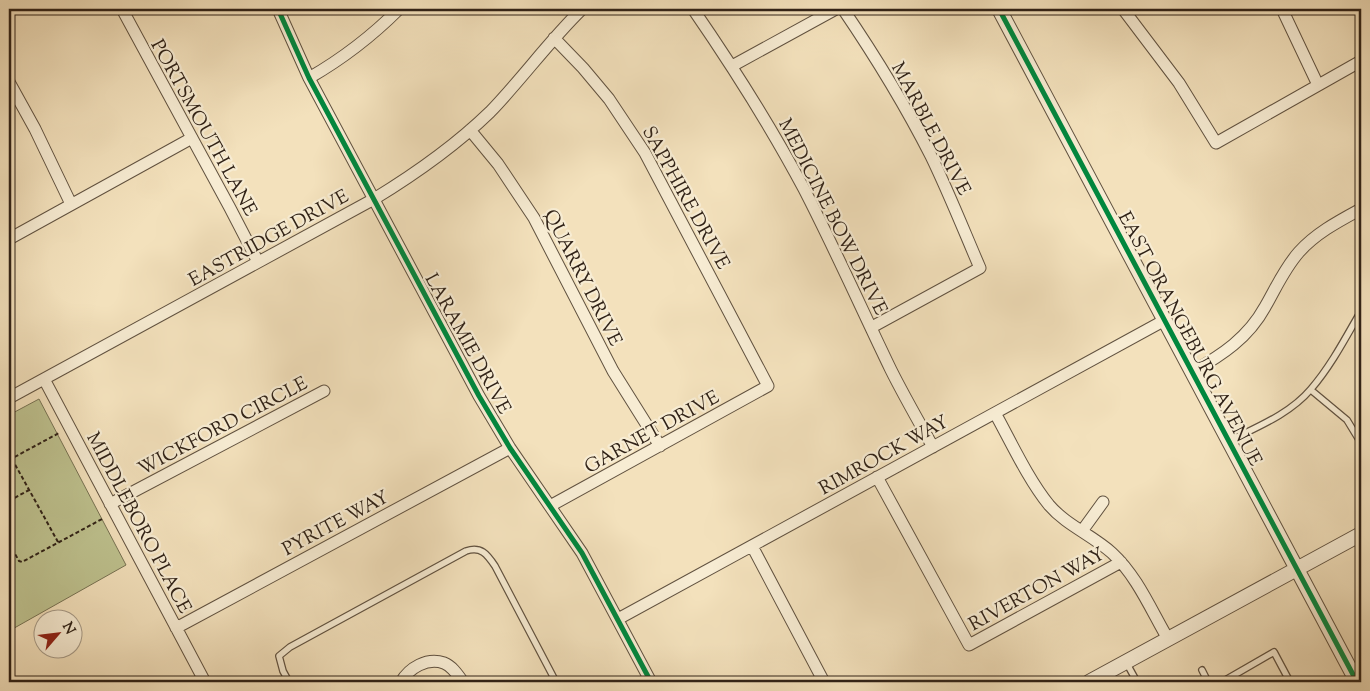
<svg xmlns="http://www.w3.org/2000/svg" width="1370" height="691" font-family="'Sorts Mill Goudy',serif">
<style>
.green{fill:#bec28f;stroke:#777253}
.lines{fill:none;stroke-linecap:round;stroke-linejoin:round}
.service-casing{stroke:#615240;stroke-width:8}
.minor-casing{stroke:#615240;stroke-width:13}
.tertiary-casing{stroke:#615240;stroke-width:16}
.path{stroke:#302217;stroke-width:2;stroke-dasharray:4 2.5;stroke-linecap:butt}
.service{stroke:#f7ecd3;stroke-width:5.5}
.minor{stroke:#f7ecd3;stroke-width:11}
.tertiary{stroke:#f7ecd3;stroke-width:14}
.cycleway-casing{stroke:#f7ecd3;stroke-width:8}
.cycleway{stroke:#00873e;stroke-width:5}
.labels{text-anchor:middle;stroke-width:4.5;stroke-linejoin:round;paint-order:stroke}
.street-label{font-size:19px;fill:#302217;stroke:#f7ecd3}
</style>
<rect width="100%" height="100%" fill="#f3e1bc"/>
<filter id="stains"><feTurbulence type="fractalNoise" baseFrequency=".004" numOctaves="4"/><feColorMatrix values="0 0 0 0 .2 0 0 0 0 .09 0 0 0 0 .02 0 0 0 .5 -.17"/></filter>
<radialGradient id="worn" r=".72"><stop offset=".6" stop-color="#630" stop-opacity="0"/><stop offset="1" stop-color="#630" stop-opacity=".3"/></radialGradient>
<!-- green -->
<path class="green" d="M39 399 126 565 9 631V415Z"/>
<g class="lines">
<!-- service casing -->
<g class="service-casing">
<path id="service" d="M1311 390 1347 420 1361 443
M1229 441C1257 427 1290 414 1311 389 1331 366 1346 337 1361 311
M1126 662 1137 682
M1202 670 1208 682
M289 682 283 671 279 656 290 647 466 551C481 546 487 554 495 566L556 682
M1222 682 1274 652 1290 682"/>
</g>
<!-- minor casing -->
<g class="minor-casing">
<path id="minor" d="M122 9 230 208 258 262
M278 9 309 78 479 396 510 448 582 553 651 682
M693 9C733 67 771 127 804 189 835 249 862 310 891 370 904 396 919 422 933 447
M843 9C875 56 905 105 931 156 949 193 964 231 980 268L872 327
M1123 9 1179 83 1216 143 1361 61
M1282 9 1318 85
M732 66 836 9
M309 78C342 59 372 36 399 9
M9 82 35 129 71 204
M470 130 498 164 534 218 613 371 660 446
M9 239 192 138
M1192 372C1222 355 1248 338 1265 307 1276 288 1284 269 1299 252 1316 233 1339 221 1361 209
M44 379 205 682
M9 398 374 199C415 174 455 146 490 112 522 79 549 41 582 9
M995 413C1011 442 1028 479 1049 505 1066 525 1092 535 1112 553 1137 576 1151 610 1168 639
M877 477 969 645 1121 562
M110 504 324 391
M550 506 768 386 645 153 609 99 583 68 554 38
M1082 531 1103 502
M752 546 824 682
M618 619 1165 320
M176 628 510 448
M401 682C409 668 427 657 444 663 452 666 458 675 463 682"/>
</g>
<!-- tertiary casing -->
<g class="tertiary-casing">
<path id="tertiary" d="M999 9 1357 682
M1089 682 1361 534"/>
</g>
<!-- path -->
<path class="path" d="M12 459 58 542
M9 460 59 433
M9 501 29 490
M9 543 19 561 22 562 104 518"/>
<!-- service -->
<use href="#service" class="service"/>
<!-- minor -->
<use href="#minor" class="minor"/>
<!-- tertiary -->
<use href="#tertiary" class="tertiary"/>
<!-- cycleway casing -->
<g class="cycleway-casing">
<path id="cycleway" d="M278 9 309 78 479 396 510 448 582 553 651 682
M999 9 1357 682"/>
</g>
<!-- cycleway -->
<use href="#cycleway" class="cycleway"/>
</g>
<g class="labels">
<!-- street labels -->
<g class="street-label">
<text transform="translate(205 127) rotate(61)" y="7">PORTSMOUTH LANE</text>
<text transform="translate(932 128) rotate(62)" y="7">MARBLE DRIVE</text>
<text transform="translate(687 197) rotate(61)" y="7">SAPPHIRE DRIVE</text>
<text transform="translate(834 216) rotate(63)" y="7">MEDICINE BOW DRIVE</text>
<text transform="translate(268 237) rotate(-29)" y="7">EASTRIDGE DRIVE</text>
<text transform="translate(584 277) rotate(63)" y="7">QUARRY DRIVE</text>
<text transform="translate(1191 338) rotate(62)" y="7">EAST ORANGEBURG AVENUE</text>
<text transform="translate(469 343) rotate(61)" y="7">LARAMIE DRIVE</text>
<text transform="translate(222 425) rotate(-28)" y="7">WICKFORD CIRCLE</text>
<text transform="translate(651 431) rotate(-29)" y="7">GARNET DRIVE</text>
<text transform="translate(883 454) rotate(-29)" y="7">RIMROCK WAY</text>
<text transform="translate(140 522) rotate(62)" y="7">MIDDLEBORO PLACE</text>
<text transform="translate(335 522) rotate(-28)" y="7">PYRITE WAY</text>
<text transform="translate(1036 588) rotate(-29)" y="7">RIVERTON WAY</text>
</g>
</g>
<!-- margin -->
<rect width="1370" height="691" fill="none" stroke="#f3e1bc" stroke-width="30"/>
<rect x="10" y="10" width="1350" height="671" fill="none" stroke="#302217" stroke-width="2.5"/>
<rect x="15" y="15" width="1340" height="661" fill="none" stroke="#302217"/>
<!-- north arrow -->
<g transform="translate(58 634) rotate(62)"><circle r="24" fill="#f7ecd3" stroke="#a79b88"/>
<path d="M0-4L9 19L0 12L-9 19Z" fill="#8f2418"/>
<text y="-8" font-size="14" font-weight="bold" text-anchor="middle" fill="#302217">N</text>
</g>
<rect width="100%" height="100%" filter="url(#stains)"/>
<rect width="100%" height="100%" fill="url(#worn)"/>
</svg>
